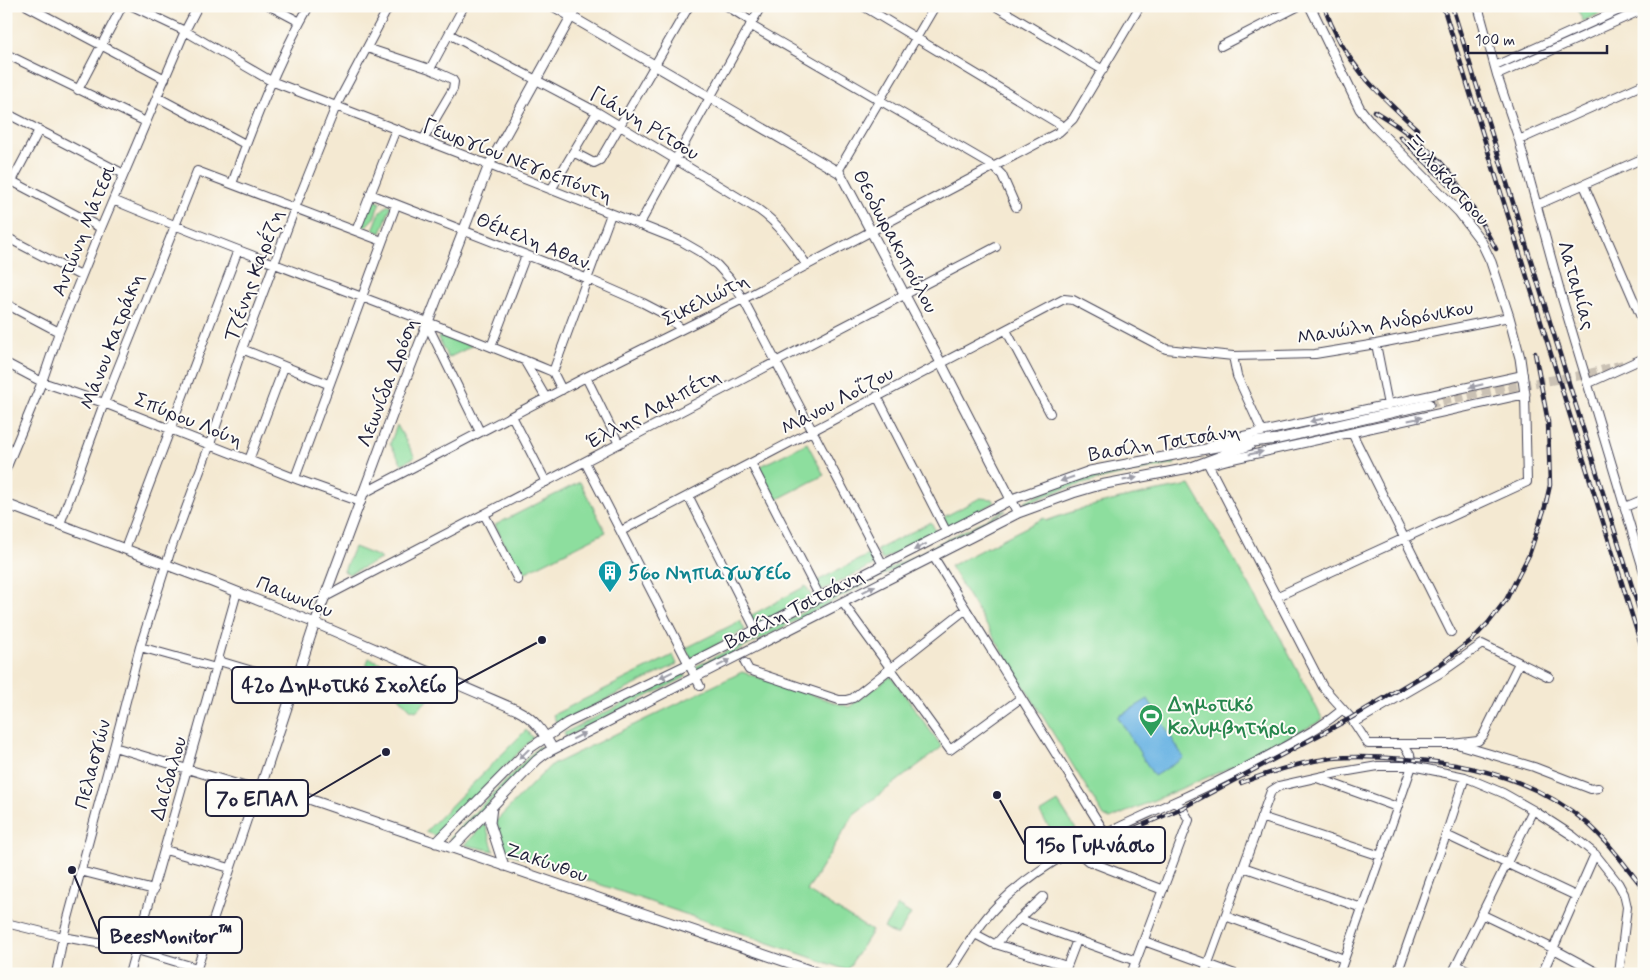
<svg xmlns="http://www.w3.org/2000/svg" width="1650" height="980" font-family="Mynerve,sans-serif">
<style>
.green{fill:#8dde9e;stroke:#58806c}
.water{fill:#6bb4e3;stroke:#466b8f}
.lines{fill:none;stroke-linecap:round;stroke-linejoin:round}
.tertiary-tunnel{stroke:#cac1b4;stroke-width:9;stroke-dasharray:9 4.5;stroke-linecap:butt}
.minor-casing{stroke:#424052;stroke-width:10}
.tertiary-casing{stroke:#424052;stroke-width:11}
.minor{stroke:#fff;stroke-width:8}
.tertiary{stroke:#fff;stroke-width:9}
.rail-casing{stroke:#22223b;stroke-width:4.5}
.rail{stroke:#fdfcf7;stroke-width:2.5;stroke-dasharray:8;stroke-linecap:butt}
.oneway{fill:#9c9ca7}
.labels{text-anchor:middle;stroke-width:4;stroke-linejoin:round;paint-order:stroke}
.street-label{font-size:20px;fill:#22223b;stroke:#fdfcf7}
.culture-label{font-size:20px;font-weight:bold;fill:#0d838f;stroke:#fdfcf7;text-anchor:start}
.leisure-label{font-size:20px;font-weight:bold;fill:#27864d;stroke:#fdfcf7;text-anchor:start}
.leader{fill:none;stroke:#22223b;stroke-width:2}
.callout-dot{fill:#22223b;stroke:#fdfcf7;stroke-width:2}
.callout{fill:#fdfcf7;stroke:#22223b;stroke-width:2}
.callout-label{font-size:21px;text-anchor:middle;font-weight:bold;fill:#22223b}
</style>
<rect width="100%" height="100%" fill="#fdfcf7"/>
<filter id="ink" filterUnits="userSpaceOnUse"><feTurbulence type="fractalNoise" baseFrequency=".02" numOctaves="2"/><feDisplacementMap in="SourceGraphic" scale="10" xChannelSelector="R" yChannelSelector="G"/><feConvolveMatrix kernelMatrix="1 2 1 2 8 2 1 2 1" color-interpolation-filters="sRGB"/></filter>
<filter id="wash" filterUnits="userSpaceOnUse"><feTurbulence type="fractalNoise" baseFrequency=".0096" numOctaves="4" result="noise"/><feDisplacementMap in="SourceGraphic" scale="20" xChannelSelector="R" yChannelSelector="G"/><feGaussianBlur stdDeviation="1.12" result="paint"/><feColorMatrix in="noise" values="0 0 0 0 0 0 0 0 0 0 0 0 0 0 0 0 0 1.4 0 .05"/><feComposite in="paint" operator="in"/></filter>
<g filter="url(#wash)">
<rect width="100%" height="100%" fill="#f4e9d2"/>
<!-- green -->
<path class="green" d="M1576 6H1617L1583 21Z
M371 198 380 202 374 218 365 227 361 225Z
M388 205 391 206 381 233 373 230 380 212Z
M443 334 472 346 448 358 438 338Z
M397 425 415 457 402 464 390 444Z
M807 443 824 475 776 500 759 467Z
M1174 461 1175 464 1109 477 1061 490 1026 504 1025 501 1059 486 1107 474Z
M580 482 606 532 520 575 495 525Z
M1190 485 1280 637 1323 720 1222 771 1110 819 1104 816 950 566 1044 518 1046 521C1093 503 1141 494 1190 485Z
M980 498 992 499 994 503 948 527 944 517Z
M1005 510 1006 511C903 564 801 619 698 671L695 667Z
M931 522 936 532 882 560 877 550Z
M354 547 379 557 381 559 349 574 344 571Z
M870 554 875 564 820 591 815 582Z
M806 586 812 597 755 625 750 616Z
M740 621 745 630 691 658 686 648Z
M673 655 677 664 557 724 553 715Z
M369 658 440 688 416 711 410 709 399 697V693H394L386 684V681L383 682 366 666Z
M742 672 849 707 891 676 942 747 854 814 807 891 872 931 847 970 506 852 496 821 550 766Z
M684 673 686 677 566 737 564 733Z
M526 730 533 738 436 836 425 832Z
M539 746 542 749 453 840 449 839Z
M1058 802 1079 834 1061 846 1040 813Z
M485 823 494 851 465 845Z
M898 906 911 914 897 936 884 928Z"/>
<!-- water -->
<path class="water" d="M1148 699 1184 758 1154 776 1118 717Z"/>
</g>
<g filter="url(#ink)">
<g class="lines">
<!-- tertiary-tunnel -->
<path class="tertiary-tunnel" d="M1429 404 1515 386 1584 375 1625 364"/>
<!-- minor casing -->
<g class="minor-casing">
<path id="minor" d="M27 6 165 79
M132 6 185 31 271 81 489 165 681 241 700 252 717 265 729 278 743 299 883 565
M270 6 300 22
M727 6 752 22
M863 6 1064 127
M995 6 1103 70
M1478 6 1497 75 1519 140 1562 298 1644 572
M6 7 7 6
M750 25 993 166 1002 175 1016 207
M449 34 597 112 759 210C779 224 792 243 806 264
M1221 46 1299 6
M367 48 430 69 452 79 454 82 453 89 423 140
M6 54 146 122
M1495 66 1628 6
M430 69 464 6
M1497 75 1644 9
M78 90 122 6
M157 97 245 144
M6 113 124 174
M1519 140 1644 84
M573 152 594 163 600 160 689 6
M838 171 935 6
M6 178 101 228
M12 181 39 130
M232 184C253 123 277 63 309 6
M1584 185 1644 324
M551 190 597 112
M370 194 588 279 643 303 666 315 681 329
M113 200C258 261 407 311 553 372L562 390
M1537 205 1644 158
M639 225 761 6
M356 231 396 129
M6 237 81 276
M6 304 59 332
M428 321 431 332 480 432
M1006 330 1050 413
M1376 344 1388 405
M491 347 526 255
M242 349 328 384
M1233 356 1237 376 1262 431
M524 360 546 398
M6 363 42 382 104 403 299 480 361 502
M553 372 611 214
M586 377 619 444
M1589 383 1644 358
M877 396 947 533
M512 416 546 482
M1352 433 1451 632
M1209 447 1220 441 1523 375
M249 460 284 367
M585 462 700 686
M1207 462 1323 687 1351 718 1368 744H1403L1410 755 1412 766 1339 974
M751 463 820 597
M1209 465 1228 460 1525 394 1527 482 1276 597
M6 469 42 382 59 332 101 228 185 31 198 6
M295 478 396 205
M364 493 586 377 743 299 1059 132 1073 119 1140 6
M689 497 756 630
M1625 507 1644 499
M484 514 518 580
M60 524 104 403 197 171 382 241
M621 531 1064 299 1073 300 1166 349 1233 356 1315 354 1376 344 1509 317
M125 549 238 250
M933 556 1105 833
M325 597 996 247
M843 603 950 750 1021 698
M140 647 216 668
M219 661 296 684
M745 663 749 670 839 700H846L853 698 966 609
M1354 723 1442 672 1482 644 1549 677
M1403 744H1452L1478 741 1483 736 1519 663
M1460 745 1534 767 1591 789 1598 788
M114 747 257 790
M1317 778 1397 807
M1261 817 1381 856
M1446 835 1576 896
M1074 849 1088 861 1163 890
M165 850 230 868
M1243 867 1362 908
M80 871 154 890
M1481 914 1552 948 1600 974
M1225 916 1344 959
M1019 919 1136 961
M6 923 63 937 137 950 197 968
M975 934 992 943 1067 966
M1144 941 1235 974
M996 944 1011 927 1043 897
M1457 965 1475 974
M56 974 63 937 114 747 140 647 172 546 210 444 242 349 295 208 336 106 389 6
M129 974 237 592
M195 974 257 790 262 783
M949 974C964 951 978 925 997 906 1042 861 1099 836 1156 810 1199 791 1241 771 1282 748 1305 735 1323 726 1343 709
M1064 974 1077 940
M1131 974 1189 820 1182 808 1174 802
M1204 974 1271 791 1279 786 1337 773 1378 766H1412L1465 777 1503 793 1533 810 1573 836 1595 854 1618 883 1624 894 1627 907 1619 974
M1397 974 1446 835 1465 777
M1452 974 1533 810
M1542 974 1595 854"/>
</g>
<!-- tertiary casing -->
<g class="tertiary-casing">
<path id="tertiary" d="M553 6 840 173 941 363 1018 513
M577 6 489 165 403 386 315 623 262 783 821 974
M1310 6 1360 109 1371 123 1459 212 1481 241 1491 262 1509 317 1520 358 1525 394
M6 504 212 582 315 623 517 710C535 719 543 732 553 749
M492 807 490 823 504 866
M436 843 530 748 567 723 689 664 1012 499 1090 471 1227 445 1278 439 1429 404
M452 848 537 760 546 753 977 534 1018 513 1073 493 1100 485 1189 468 1250 445"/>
</g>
<!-- minor -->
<use href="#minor" class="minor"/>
<!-- tertiary -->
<use href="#tertiary" class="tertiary"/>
<!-- rail casing -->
<g class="rail-casing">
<path id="rail" d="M1324 6C1343 61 1375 91 1417 129
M1443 6 1644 654
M1452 6 1644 625
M1374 111C1404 129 1435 151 1455 180 1470 202 1483 226 1496 249
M1400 137 1457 193
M1241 783C1270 772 1301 762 1332 758 1356 756 1380 757 1404 759 1470 763 1535 779 1587 823 1609 842 1626 867 1644 889
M1077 853 1182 808 1351 718 1438 666 1473 639 1489 622 1506 600 1529 555 1545 507 1550 485 1548 422 1535 353"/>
</g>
<!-- rail -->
<use href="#rail" class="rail"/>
</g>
<!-- one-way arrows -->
<defs><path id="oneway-solid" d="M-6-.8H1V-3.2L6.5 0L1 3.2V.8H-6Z" transform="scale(1.25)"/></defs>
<g class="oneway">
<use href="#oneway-solid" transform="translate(1476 386) rotate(167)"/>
<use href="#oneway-solid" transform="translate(1415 419) rotate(-12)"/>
<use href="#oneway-solid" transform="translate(1317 420) rotate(168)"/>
<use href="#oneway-solid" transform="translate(1256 453) rotate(-12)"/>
<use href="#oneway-solid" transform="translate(1067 479) rotate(161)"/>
<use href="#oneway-solid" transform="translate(1130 479) rotate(-11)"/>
<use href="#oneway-solid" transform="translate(920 547) rotate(153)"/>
<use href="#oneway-solid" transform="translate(869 589) rotate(-27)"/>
<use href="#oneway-solid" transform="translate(724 663) rotate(-27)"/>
<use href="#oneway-solid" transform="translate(666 675) rotate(154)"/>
<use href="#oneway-solid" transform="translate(579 736) rotate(-27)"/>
<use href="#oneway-solid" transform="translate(524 754) rotate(135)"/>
</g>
</g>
<!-- icons -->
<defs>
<g id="building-pin" transform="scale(1.25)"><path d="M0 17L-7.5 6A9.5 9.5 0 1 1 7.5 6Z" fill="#0f9aa8" stroke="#fdfcf7"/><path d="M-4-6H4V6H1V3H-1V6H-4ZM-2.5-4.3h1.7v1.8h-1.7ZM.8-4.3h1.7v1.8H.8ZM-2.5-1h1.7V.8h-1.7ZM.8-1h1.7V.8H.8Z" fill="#fff"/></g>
<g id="stadium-pin" transform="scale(1.25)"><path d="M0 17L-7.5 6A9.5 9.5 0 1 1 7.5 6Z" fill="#2e9e5b" stroke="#fdfcf7"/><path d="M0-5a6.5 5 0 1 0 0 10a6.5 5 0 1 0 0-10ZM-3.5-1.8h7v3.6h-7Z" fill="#fff"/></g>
</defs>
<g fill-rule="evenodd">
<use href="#building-pin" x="610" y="572"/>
<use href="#stadium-pin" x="1151" y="716"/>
</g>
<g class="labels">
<!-- street labels -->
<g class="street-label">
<text transform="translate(645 123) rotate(31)" y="7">Γιάννη Ρίτσου</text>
<text transform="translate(518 160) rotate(21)" y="7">Γεωργίου Νεγρεπόντη</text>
<text transform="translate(1448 179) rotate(48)" y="7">Ξυλοκάστρου</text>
<text transform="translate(83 230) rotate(-68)" y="7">Αντώνη Μάτεσι</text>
<text transform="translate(535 241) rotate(22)" y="7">Θέμελη Αθαν.</text>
<text transform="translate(896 241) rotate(62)" y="7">Θεοδωρακοπούλου</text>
<text transform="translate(253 275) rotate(-70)" y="7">Τζένης Καρέζη</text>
<text transform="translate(1577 285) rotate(74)" y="7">Λαταμίας</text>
<text transform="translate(705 299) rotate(-27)" y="7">Σικελιώτη</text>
<text transform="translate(1385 322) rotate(-10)" y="7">Μανώλη Ανδρόνικου</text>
<text transform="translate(111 341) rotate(-69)" y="7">Μάνου Κατράκη</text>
<text transform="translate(387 382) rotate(-69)" y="7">Λεωνίδα Δρόση</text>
<text transform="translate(837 400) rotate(-28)" y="7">Μάνου Λοΐζου</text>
<text transform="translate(653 408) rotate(-28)" y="7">Έλλης Λαμπέτη</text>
<text transform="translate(189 419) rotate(22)" y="7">Σπύρου Λούη</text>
<text transform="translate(1164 442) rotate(-9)" y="7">Βασίλη Τσιτσάνη</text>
<text transform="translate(295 596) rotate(22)" y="7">Παιωνίου</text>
<text transform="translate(794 608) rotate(-27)" y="7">Βασίλη Τσιτσάνη</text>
<text transform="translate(92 764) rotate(-75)" y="7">Πελασγών</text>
<text transform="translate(168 778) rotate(-74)" y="7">Δαίδαλου</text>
<text transform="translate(547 862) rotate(19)" y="7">Ζακύνθου</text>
</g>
<!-- culture labels -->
<g class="culture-label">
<text x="628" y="579">56ο Νηπιαγωγείο</text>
</g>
<!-- leisure labels -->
<g class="leisure-label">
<text x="1168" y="711">Δημοτικό<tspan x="1168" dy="23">Κολυμβητήριο</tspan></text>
</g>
</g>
<!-- callouts -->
<path class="leader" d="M542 640L457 685M386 752L308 798M997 795L1025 845M72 870L99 935"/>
<g class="callout-dot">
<circle cx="542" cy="640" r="5"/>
<circle cx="386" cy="752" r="5"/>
<circle cx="997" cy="795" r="5"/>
<circle cx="72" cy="870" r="5"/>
</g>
<g class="callout">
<rect x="232" y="667" width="225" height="36" rx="5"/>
<rect x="206" y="780" width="102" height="36" rx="5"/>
<rect x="1025" y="827" width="140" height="36" rx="5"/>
<rect x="99" y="917" width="143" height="36" rx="5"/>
</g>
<g class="callout-label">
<text x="344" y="692">42ο Δημοτικό Σχολείο</text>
<text x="257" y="806">7ο ΕΠΑΛ</text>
<text x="1095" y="852">15ο Γυμνάσιο</text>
<text x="171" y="943">BeesMonitor™</text>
</g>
<!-- margin -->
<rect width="1650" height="980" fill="none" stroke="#fdfcf7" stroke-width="25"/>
<!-- scale -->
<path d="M1468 45v8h139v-8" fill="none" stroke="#22223b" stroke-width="2.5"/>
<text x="1475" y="45" font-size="15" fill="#22223b" stroke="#fdfcf7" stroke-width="4" paint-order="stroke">100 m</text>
</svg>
